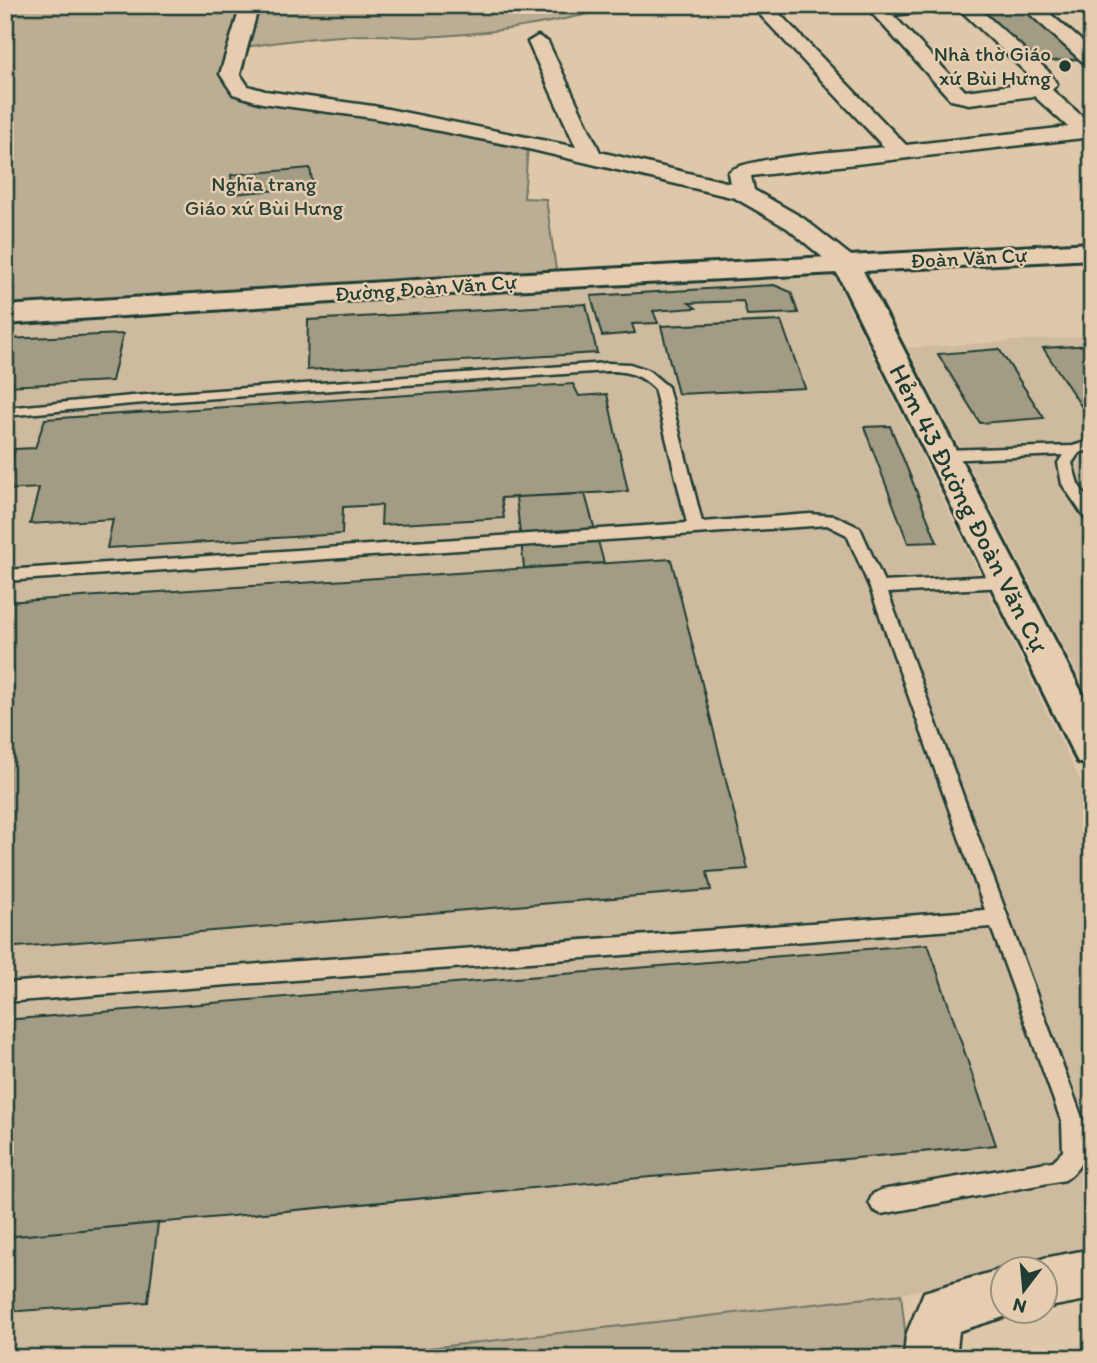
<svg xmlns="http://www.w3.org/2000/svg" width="1097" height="1363" font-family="Itim,sans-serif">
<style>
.built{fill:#cdba9f}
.green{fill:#bcae94;stroke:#6e7664;stroke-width:2}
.building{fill:#a39c85;stroke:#1f3d34;stroke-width:2}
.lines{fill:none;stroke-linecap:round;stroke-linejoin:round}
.lane-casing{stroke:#1f3d34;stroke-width:5}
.street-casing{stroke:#1f3d34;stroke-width:5}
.secondary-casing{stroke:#1f3d34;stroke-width:6}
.lane{fill:#e7cdaf;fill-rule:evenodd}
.street{fill:#e7cdaf;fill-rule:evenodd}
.secondary{fill:#e7cdaf;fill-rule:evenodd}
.poi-dot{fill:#1f3d34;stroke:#e7cdaf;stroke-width:2.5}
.labels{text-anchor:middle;stroke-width:5;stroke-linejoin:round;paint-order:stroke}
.far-poi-label{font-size:21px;fill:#1f3d34;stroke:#e7cdaf;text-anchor:end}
.far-park-label{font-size:21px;fill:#274339;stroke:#e7cdaf}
.far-street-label{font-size:21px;fill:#1f3d34;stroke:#e7cdaf}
.street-label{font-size:26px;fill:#1f3d34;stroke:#e7cdaf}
</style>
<rect width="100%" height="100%" fill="#dfc7aa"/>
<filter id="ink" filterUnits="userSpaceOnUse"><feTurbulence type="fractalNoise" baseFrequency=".0143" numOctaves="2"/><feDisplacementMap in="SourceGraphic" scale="14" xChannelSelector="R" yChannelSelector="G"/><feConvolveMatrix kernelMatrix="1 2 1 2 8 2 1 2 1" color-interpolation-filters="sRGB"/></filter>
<g filter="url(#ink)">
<!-- built -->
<path class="built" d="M833 275 1092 805V1255L1002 1268V1271L901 1294 341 1358H5V326L513 291Z
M1092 336V701L908 348Z"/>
<!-- green -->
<path class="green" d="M5 5H241L221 75 225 85 232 93 258 101 376 117 528 146 524 198 546 199 556 270 5 306Z
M258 5H629C560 21 488 36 417 37 403 37 389 35 374 35 331 35 289 40 246 47Z
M901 1294 908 1358H341Z"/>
<!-- building -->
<path class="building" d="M971 5H1021L1082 59 1035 62Z
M310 168 313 187 233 194 231 175Z
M774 285 791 292 798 313 747 315 743 301 689 303 696 308 653 311 658 323 632 324 635 333 602 336 591 296Z
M586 304 597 353 307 370 308 320Z
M781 321 805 388 678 394 661 326Z
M123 334 112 381 5 386V339Z
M1092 345V415H1087L1043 348Z
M999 349 1044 418 980 423 938 354Z
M573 384 579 396 607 394 628 491 501 498 504 518 381 525 382 505 343 507 342 534 107 548 113 519 30 524 39 488 5 490 15 449 35 448 45 419Z
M890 426 937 542 908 543 864 427Z
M585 494 604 563 524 568 516 497Z
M671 559 748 869 707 872 711 890 5 948V602Z
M928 944 996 1145 5 1237V1020Z
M158 1223 148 1302 5 1312V1237Z"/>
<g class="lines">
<!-- lane casing -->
<g class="lane-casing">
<path id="lane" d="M607 363 630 364 648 370 668 387 702 522 810 514 835 516 860 528 884 582 1006 575 1014 581 1006 587 888 593 1084 1123C1088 1146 1086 1166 1065 1180L881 1214 873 1210 869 1202 873 1194 881 1190 1053 1161 1063 1151 1062 1123 991 927 5 1002V983L985 910 870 588 847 535 827 525 5 581V570L687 523 654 388C640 374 626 371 607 371L132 404 5 416V408L132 396Z
M1092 440V449L1079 453 1072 463 1078 484 1092 505V522L1087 521 1062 484 1058 463 1063 455 942 460 935 455 942 450 1073 446Z"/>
</g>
<!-- street casing -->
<g class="street-casing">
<path id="street" d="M241 5H259L240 74 248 86 265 91 373 106 576 147 528 42 538 36 548 42 600 152 730 183 728 173C739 157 858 150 884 147L751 5H771L906 145 1068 127 1034 96 969 104 951 100 870 11 872 7 880 5H938L929 11 893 15 965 91 1036 82 955 5H975L1048 71 1057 84 1052 90 1092 125V137L751 176 754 190 803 218 855 259 858 264 855 269 846 271 837 269 787 228 735 198 516 146 373 118 262 103 233 94 220 74Z
M1020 5H1040L1092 50V66L1085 64Z
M1092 1249V1299L1044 1308V1268H1025L1026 1265 1044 1258Z
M1002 1269V1310L1020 1312 959 1331 956 1358H904L906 1335 924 1292Z"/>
</g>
<!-- secondary casing -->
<g class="secondary-casing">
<path id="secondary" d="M1092 243V259L863 271 1092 712V766L1078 762 1072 751 837 273 510 290 5 324V306L510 274Z"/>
</g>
<!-- lane -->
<use href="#lane" class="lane"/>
<!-- street -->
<use href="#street" class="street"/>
<!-- secondary -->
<use href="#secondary" class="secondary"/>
</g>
</g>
<!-- markers -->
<circle class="poi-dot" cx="1065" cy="66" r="7"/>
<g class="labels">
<!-- far-poi labels -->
<g class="far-poi-label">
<text x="1051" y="61">Nhà thờ Giáo<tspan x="1051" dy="24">xứ Bùi Hưng</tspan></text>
</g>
<!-- far-park labels -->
<g class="far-park-label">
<text x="264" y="191">Nghĩa trang<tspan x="264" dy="24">Giáo xứ Bùi Hưng</tspan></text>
</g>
<!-- far-street labels -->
<g class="far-street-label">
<text transform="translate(969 258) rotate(-3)" y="7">Đoàn Văn Cự</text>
<text transform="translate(426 288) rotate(-4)" y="7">Đường Đoàn Văn Cự</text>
</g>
<!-- street labels -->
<g class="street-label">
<text transform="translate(969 508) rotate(63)" y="9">Hẻm 43 Đường Đoàn Văn Cự</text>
</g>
</g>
<!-- margin -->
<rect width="1097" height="1363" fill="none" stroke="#e7cdaf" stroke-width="28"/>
<rect x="14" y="14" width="1069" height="1335" fill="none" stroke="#1f3d34" stroke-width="2.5" filter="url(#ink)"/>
<!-- north arrow -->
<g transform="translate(1024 1290) rotate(196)"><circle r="33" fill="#e7cdaf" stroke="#97937e" stroke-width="2"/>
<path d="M0-5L12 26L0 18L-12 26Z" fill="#1f3d34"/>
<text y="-10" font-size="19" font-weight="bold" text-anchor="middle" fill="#1f3d34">N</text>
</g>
</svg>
